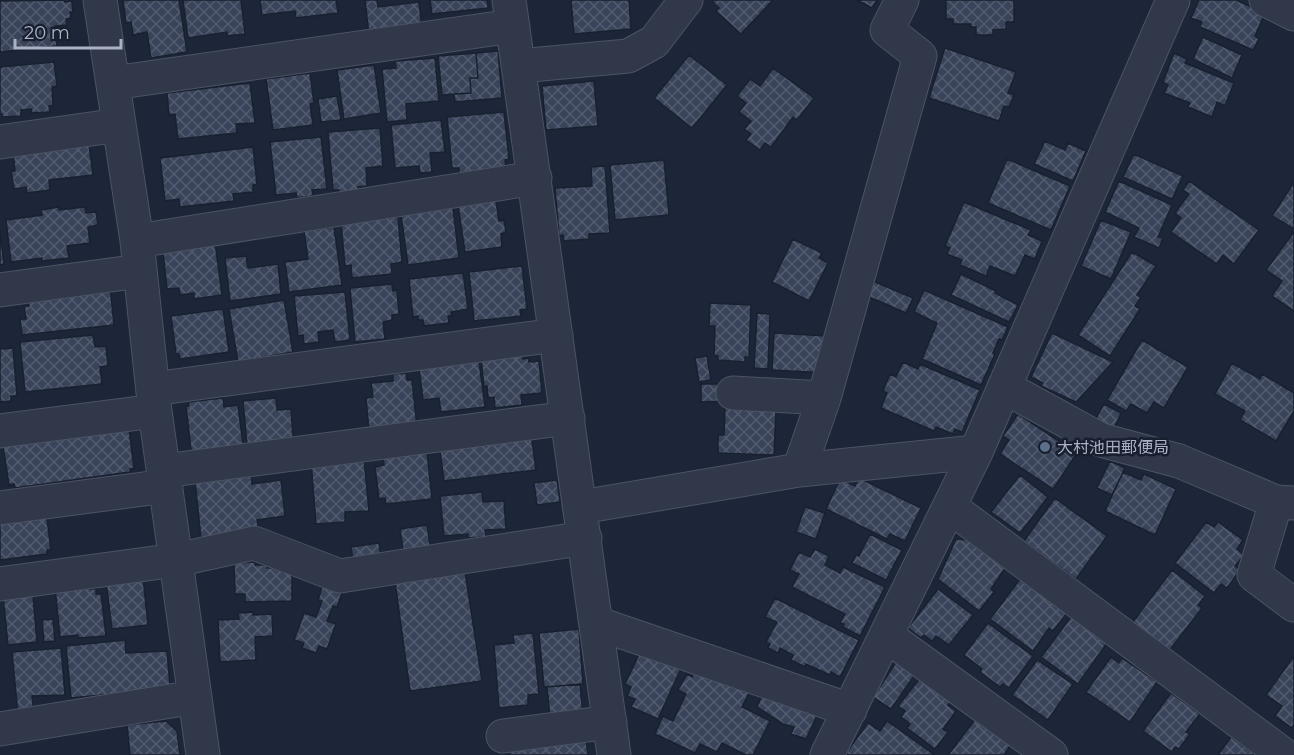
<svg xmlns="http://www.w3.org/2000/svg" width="1294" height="755" font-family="Montserrat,'Noto Sans JP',sans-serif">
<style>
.building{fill:url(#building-cross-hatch);stroke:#19202f;stroke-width:1.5}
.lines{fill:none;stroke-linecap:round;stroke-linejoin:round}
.street-casing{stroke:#4c5364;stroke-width:35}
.street{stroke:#313849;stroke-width:33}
.service-dot{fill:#5c6f8a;stroke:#171e2d;stroke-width:2}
.labels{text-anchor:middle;stroke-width:5;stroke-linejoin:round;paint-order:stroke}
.poi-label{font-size:16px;fill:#abb2c6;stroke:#171e2d;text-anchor:start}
</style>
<defs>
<pattern id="building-cross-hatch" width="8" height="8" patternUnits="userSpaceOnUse" patternTransform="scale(1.5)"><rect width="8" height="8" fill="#394359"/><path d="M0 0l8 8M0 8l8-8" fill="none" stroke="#535c6f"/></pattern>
</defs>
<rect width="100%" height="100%" fill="#1d2639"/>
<!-- building -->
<path class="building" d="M64 0 65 2 72 1 73 12H70L71 18 66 19 67 25 55 26 57 46 0 52V1Z
M123 0H179L187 52 151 58 147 32 133 35 131 22 126 23Z
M183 0H241L245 34 227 36V32L188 38Z
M260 0H336L338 13 296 18 295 11 262 15Z
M365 0H377L378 7 419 2 422 28 369 35Z
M430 0H487L488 8 432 14Z
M571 0H629L631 29 574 34Z
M711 0H773L741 34 716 11 719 8Z
M857 0H877L872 8Z
M946 0H1014V22H1006V29L993 30V35H976V27H971V24H953V19H946Z
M1199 0H1236L1265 13 1255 36 1259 39 1253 50 1200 27 1202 22 1191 18Z
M1203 37 1242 55 1232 78 1193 59Z
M945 48 1016 72 1008 93 1014 95 1009 107 1004 106 999 121 929 98Z
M498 51 502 98 455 102 454 94 471 93 470 78H478L476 53Z
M476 53 478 78H470L471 93 442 95 438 56Z
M1174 53 1187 59 1185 63 1234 83 1225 106 1217 102 1212 117 1188 107 1190 103 1164 93 1168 85 1163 82Z
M689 55 727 85 692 128 654 98Z
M435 58 439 101 406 104 407 120 387 122 382 69 396 68 395 61Z
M54 62 57 86 52 87 53 105 49 106 50 112 32 113 31 109 21 110V116L2 117V114H0V67Z
M374 65 381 113 344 119 337 70Z
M773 68 814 98 797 120 793 117 771 147 765 143 760 150 746 140 751 134 744 129 751 121 739 112 746 103 737 96 750 79 760 86Z
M310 73 314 103 310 104 313 125 273 130 266 79Z
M594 81 598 126 546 130 542 86Z
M250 83 255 123 236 124 237 133 178 139 175 114 169 115 167 93Z
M337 96 341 120 321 122 318 99Z
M504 112 509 159 505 160 506 168 459 173V168H452L447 117Z
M441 120 445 152 430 153 432 172 420 173 419 166 395 168 391 125Z
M380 128 383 166 366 168 367 186 358 187V191L339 193V190H333L328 132Z
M321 137 327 189 312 190 313 196 297 198 296 193 276 195 270 142Z
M1045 141 1065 150 1068 143 1086 151 1073 181 1034 164Z
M89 144 93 175 49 180 50 190 27 193 26 187 14 189 11 171H15L13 153Z
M253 147 257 184 253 185V192L233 194 234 201 180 207 179 199 165 201 160 158Z
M1134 154 1183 176 1172 199 1123 177Z
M1007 159 1070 186 1051 230 988 203Z
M664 160 669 215 615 220 610 165Z
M605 166 610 233 589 234V239L564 241 563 235 559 236 555 188 592 186 591 167Z
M1119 181 1172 205 1158 237 1163 238 1159 248 1134 237 1139 228 1105 212Z
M1189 181 1259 230 1234 264 1223 255 1217 264 1171 232 1181 218 1175 213 1189 194 1183 190Z
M1294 182V229L1272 216Z
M496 201 499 221 504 220 506 232 501 234 502 247 465 252 458 205Z
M964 202 1031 230 1028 235 1042 241 1035 259 1025 255 1015 276 990 266 986 276 960 265 962 260 947 254 950 248 945 246Z
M59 207V210L85 207 86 213 96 212 98 225 88 227 90 243 67 246 69 258 42 261V258L11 262 6 220 42 215 41 210Z
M453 208 459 258 408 265 401 215Z
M398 217 402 262 391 264 392 274 352 278 351 265 345 266 341 223Z
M1101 220 1131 232 1111 279 1081 266Z
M334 227 342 285 289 292 285 262 308 259 304 231Z
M0 231 4 264 0 265Z
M1293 233 1294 234V311L1272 296 1282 281 1266 270Z
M793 239 822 253 819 258 828 263 809 301 772 282Z
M215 242 222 295 194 299V293L180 295 179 288 167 289 163 252Z
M1132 252 1156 266 1137 295 1141 297 1135 306 1140 309 1110 356 1078 335Z
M246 256 248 268 278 264 281 294 230 301 225 258Z
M522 266 527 309 520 310 521 316 474 321 469 272Z
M463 273 468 309 451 312 452 316H448L449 323 424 326 423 320H418V316L413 317 409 279Z
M961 274 996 291 995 293 1018 305 1009 322 951 295Z
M873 281 913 298 906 313 867 296Z
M392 284 393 291 397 290 399 314 392 315V320L383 322 385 339 355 342 350 288Z
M110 286 114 325 22 335 20 319H26L24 306H29L27 295Z
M924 290 1008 327 1002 340 999 339 993 353 995 354 981 385 922 359 937 323 914 312Z
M345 292 350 340 335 342 333 330 318 332 319 342 304 344 303 335 298 336 294 296Z
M284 300 293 352 238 362 229 309Z
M710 303 751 305 749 357H745V362L718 360V356L714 355 715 326H709Z
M223 309 229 352 180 359 179 354H176L171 316Z
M757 313 770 314 768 369 754 368Z
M774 333 828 336 826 373 772 370Z
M1052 333 1113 362 1076 402 1041 386 1043 383 1031 377Z
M93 335 95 347 106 346 108 366 100 367 102 384 25 392 20 342Z
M1142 340 1188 367 1164 408 1154 402 1147 413 1131 404 1126 411 1107 400Z
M13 348 17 396H11V401L0 402V349Z
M522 354 523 359 528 358 529 362 539 361 542 393 521 395 522 405 495 408 494 397 488 398 487 386 484 387 481 359Z
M707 356 711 380 699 382 695 358Z
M479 361 485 407 441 412 439 398 423 400 419 368Z
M903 362 918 369 920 364 980 390 962 432 955 429 953 434 936 427 934 431 881 408 887 393 883 391 890 374 896 377Z
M1232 363 1260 379 1262 374 1294 393V411L1276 441 1240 420 1245 411 1215 394Z
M406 373 407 380H412L417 427 369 432 366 398 373 397 371 383 393 381V374Z
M701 384H730V401L701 402Z
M223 398 224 407 238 405 244 453 192 459 186 406H189L188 402Z
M276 398 277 410 291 409 294 449 247 445 243 401Z
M1104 404 1121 413 1112 433 1093 423Z
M725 408 776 410 774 455 718 453V435H724Z
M1018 414 1077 453 1053 489 1000 454 1009 440 1003 436Z
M129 429 134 468 130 469V472L15 488 14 484 9 485 3 446Z
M531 433 536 470 444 481 439 444Z
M427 452 432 499 386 504 385 498 379 499 375 467 384 465 383 457Z
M364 458 369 511 345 512V522L316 524 311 462Z
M1110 461 1125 468 1112 495 1097 488Z
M1123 472 1141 480 1144 474 1176 489 1155 535 1105 511Z
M251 475 252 484 281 480 285 516 257 520 259 532 201 539 195 481Z
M1020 475 1048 497 1020 533 991 512Z
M859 478 921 508 905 541 890 534 887 539 826 509 840 479 855 486Z
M557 480 560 502 537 505 534 483Z
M482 492 483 502 504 501 506 529 485 530 486 537 468 538V534L444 536 440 496Z
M1055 498 1107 536 1076 579 1024 541Z
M805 507 825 513 816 539 796 532Z
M46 511 51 550H47V554L0 560V517Z
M1206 522 1214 527 1218 522 1243 540 1237 549 1244 555 1235 566 1240 570 1227 588 1221 584 1214 593 1175 563Z
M427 525 431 552 404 556 400 529Z
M870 534 902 550 886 580 852 563 856 555 859 556Z
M956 539 967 540 1005 568 991 589 994 592 979 611 938 579Z
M379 543 381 557 353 561 351 547Z
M815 549 829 556 825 565 840 573 843 567 885 587 860 636 843 627 844 624 840 623 845 614 792 587 799 574 790 570 799 552 810 557Z
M255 562V565H267V568L292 567V601L245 602V594H235L234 563Z
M1172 570 1205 596 1198 605 1202 608 1169 651 1132 623Z
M465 572 482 681 410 691 395 582Z
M143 577 148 625 112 629 106 582Z
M1020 579 1067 613 1053 631 1049 628 1033 651 990 619Z
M90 583V589H96V594H101L106 636 78 638V635L60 637 55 587Z
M323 584 343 590 337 607 333 606 327 621 336 624 327 649 319 646 316 653 302 648 304 643 294 640 304 613 316 617 322 601 318 600Z
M938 589 973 615 949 645 936 636 932 641 924 635 921 638 908 628Z
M3 596H33L37 642 8 645Z
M775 598 859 640 840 677 831 672 830 675 806 664 805 667 791 660 793 655 780 648 778 653 768 648 770 644 766 642 777 622 765 617Z
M253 612V615L272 614 273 636 255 637 256 660 220 662 218 620 239 619 238 613Z
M1071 617 1107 643 1078 684 1041 657Z
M53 619 55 641 44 642 42 620Z
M988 623 1033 656 1009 688 1003 684 1000 687 980 672 982 669 964 655Z
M579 629 583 684 544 687 539 633Z
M533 633 539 694 528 695V705L499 708 494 645 514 643 513 635Z
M125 640 126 653 167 651 170 686 113 697 112 694 71 698 66 646Z
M61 648 65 695 32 696 34 714 18 715 12 652Z
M642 648 682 666 658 719 631 707 635 699 627 696 631 687 625 684Z
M1294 656V725L1292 728 1275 716 1282 706 1266 695Z
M1111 657 1119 663 1122 658 1157 682 1130 722 1086 692Z
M1037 660 1073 684 1048 720 1012 695Z
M897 661 916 673 891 709 873 697Z
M697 665 752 687 742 707 770 721 753 755H746L722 743 717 752 700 744 695 753 655 734 663 716 673 721 686 694 678 690 687 674 692 677Z
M921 677 952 700 948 705 956 711 943 729 948 732 935 749 907 728 910 724 901 717 905 711 898 706Z
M580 684 583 714 550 718 547 687Z
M765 689 819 711 806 739 791 734 794 727 783 724 757 707Z
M1171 693 1200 714 1186 732 1190 734 1179 749 1175 747 1172 752 1143 731Z
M977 717 1012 743 1004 755H948Z
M166 721 177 731 180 755H130L127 725Z
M887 721 935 755H849L846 753 868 723 880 731Z
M1231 737 1256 755H1218Z
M586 739 588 755H510L509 751Z"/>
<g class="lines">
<!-- street casing -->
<g class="street-casing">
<path id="street" d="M100 0 137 241 155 411 203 755
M509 0 614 755
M1266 0 1294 14
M519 66 628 56 654 42 686 0
M113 83 513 26
M0 142 119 125
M137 241 535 178
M0 290 140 271
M1004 387 1101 440 1179 461 1276 502 1294 503
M153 389 556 335
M733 393 824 398 799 470
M824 398 920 56 887 30 902 0
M0 431 155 411
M164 471 568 418
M1276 502 1254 575 1294 605
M581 507 799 470 976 452
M950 507 1284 755
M0 508 166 486
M0 584 176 560 254 543 340 576 585 538
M596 623 850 710
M887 636 1051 755
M0 729 195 697
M503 736 610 722
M827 755 976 452 1173 0"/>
</g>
<!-- street -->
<use href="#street" class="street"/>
</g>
<!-- markers -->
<circle class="service-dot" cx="1045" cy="447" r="6"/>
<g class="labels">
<!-- poi labels -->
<g class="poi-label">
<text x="1057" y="453">大村池田郵便局</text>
</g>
</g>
<!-- scale -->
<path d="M15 39v9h106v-9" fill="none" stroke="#abb2c6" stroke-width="3"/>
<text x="24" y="39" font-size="18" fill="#abb2c6" stroke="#171e2d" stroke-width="4.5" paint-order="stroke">20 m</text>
</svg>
